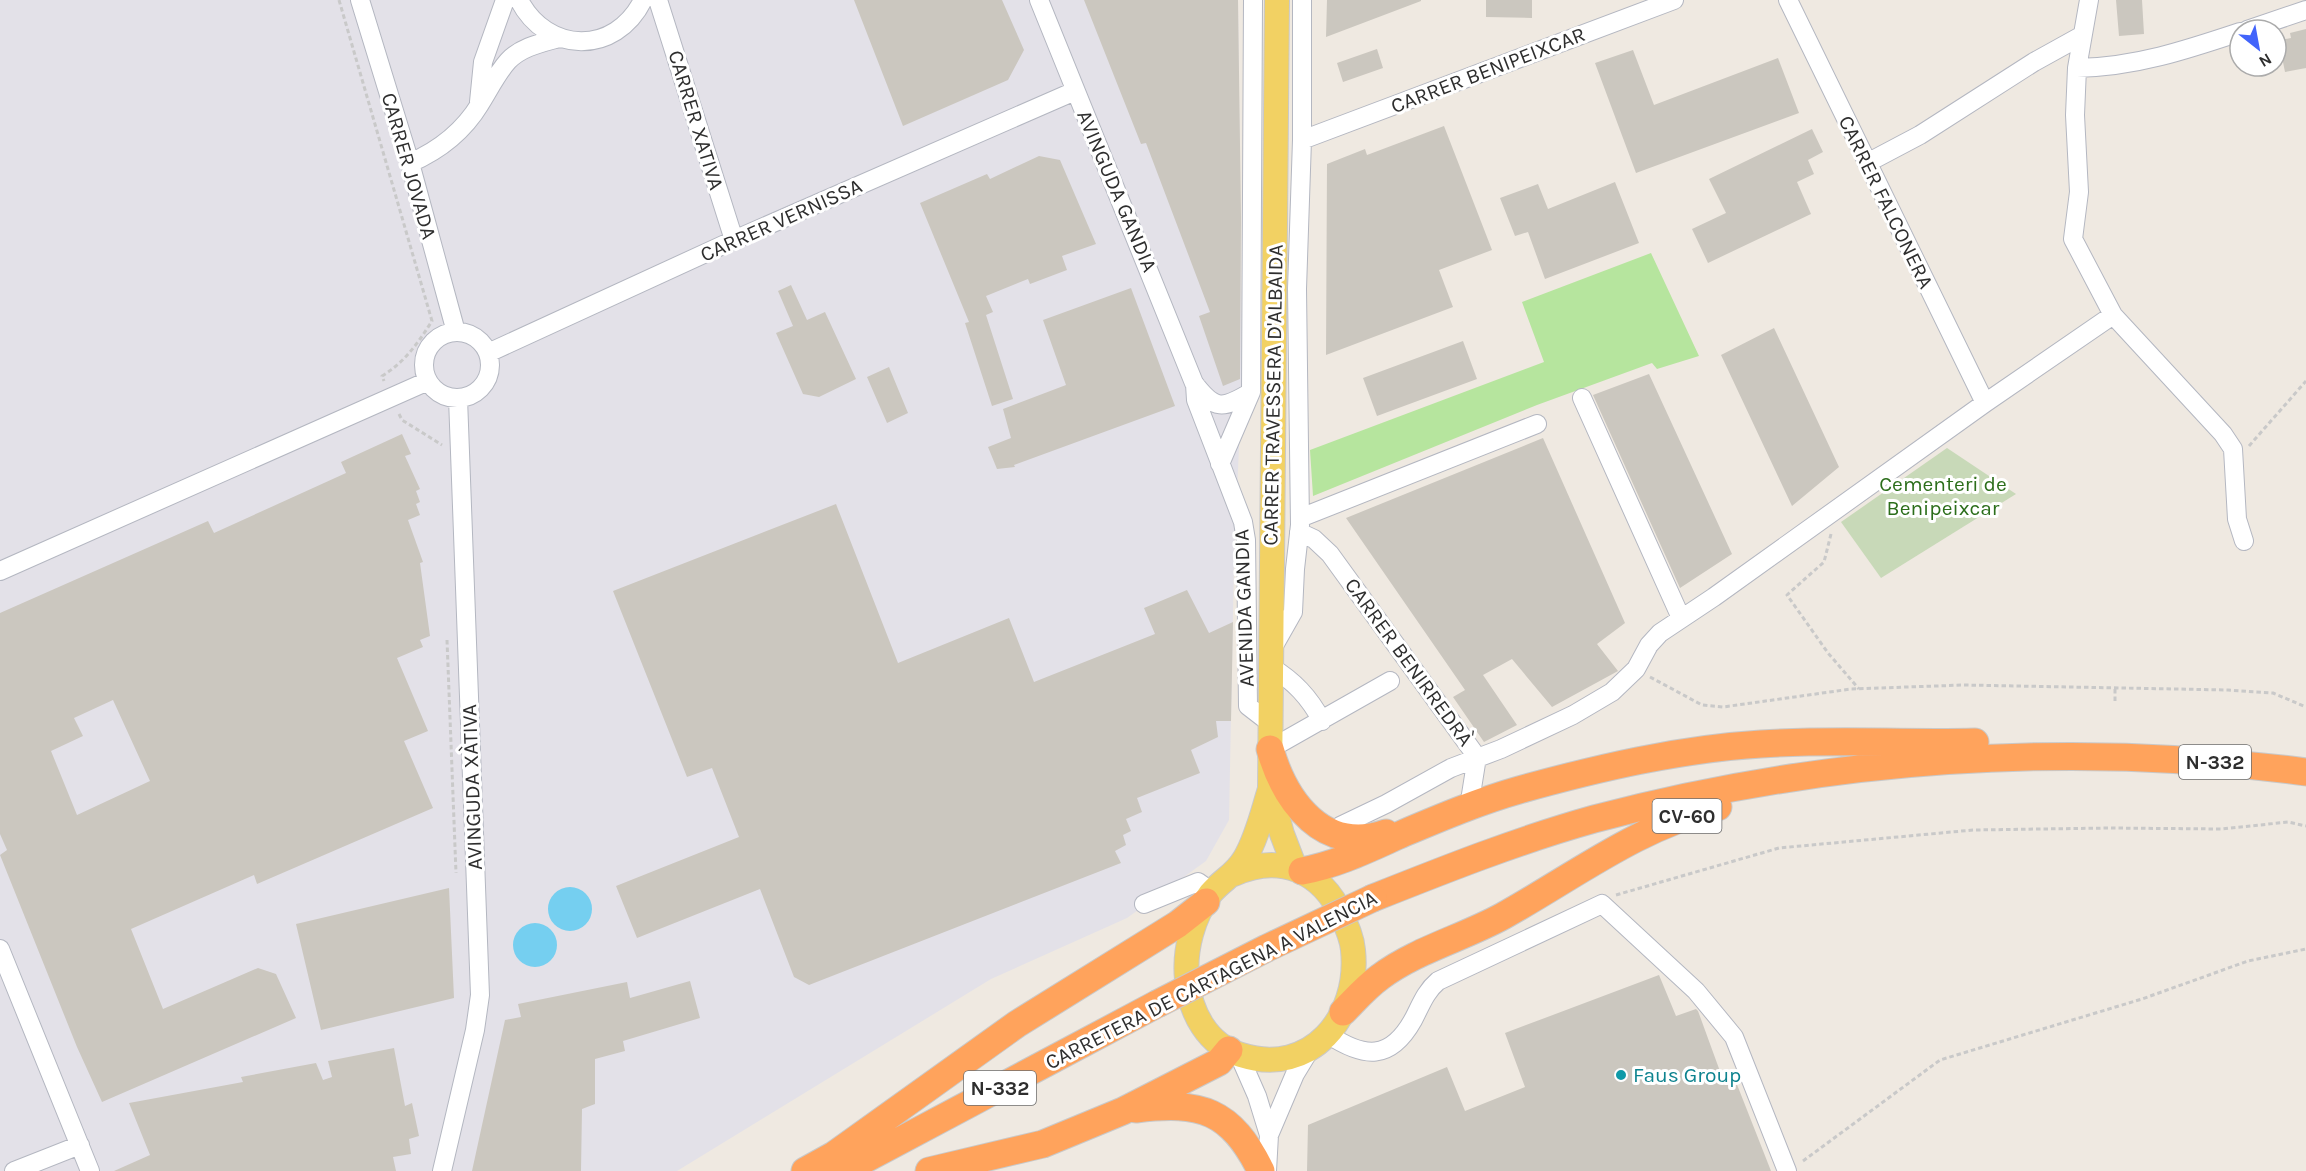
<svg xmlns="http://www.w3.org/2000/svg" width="2306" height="1171" font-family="Karla,sans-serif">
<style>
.industrial{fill:#e3e1e8}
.green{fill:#b6e59e}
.cemetery{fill:#c8d9b8}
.water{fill:#75cff0}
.building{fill:#cbc7bf;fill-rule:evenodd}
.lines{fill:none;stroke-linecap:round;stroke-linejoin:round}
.minor-casing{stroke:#b4b7c1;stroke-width:20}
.major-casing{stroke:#c9c9c9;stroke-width:26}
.highway-casing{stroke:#c9c9c9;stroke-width:29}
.path{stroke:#c9c9c9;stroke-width:3;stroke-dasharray:4.5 3;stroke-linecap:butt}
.minor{stroke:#fff;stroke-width:18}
.major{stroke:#f2d163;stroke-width:24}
.highway{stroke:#ffa35c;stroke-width:27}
.highway-bridge-casing{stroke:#c9c9c9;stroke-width:29;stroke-linecap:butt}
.highway-bridge{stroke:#ffa35c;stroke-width:27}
.culture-dot{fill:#0f9aa8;stroke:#fff;stroke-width:2}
.labels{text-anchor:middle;stroke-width:6;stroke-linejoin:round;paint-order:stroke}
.shield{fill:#fff;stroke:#6d6d6d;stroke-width:1.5}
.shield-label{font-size:20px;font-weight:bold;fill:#2e2e2e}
.street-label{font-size:21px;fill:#2e2e2e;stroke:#fff}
.park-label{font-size:21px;fill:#2c6e1b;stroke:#fff}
.culture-label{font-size:21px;fill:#0d838f;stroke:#fff;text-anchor:start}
</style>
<rect width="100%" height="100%" fill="#efe9e1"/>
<!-- industrial -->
<path class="industrial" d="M0 0H1238L1242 378 1234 562 1229 820 1206 861 1127 918 991 979 677 1171H0Z"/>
<!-- green -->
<path class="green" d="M1651 253 1699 356 1657 369 1652 363 1537 405 1313 496 1310 450 1544 362 1522 302Z"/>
<!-- cemetery -->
<path class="cemetery" d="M1947 448 2016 494 1881 578 1841 522Z"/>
<!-- water -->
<path class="water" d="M548 909a22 22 0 1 1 44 0a22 22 0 1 1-44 0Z
M513 945a22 22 0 1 1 44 0a22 22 0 1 1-44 0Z"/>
<!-- building -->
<path class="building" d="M854 0H1002L1024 50 1008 80 903 126Z
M1084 0H1238L1241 217 1240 379 1223 386 1199 316 1210 312 1146 143 1141 144Z
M1327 0H1421V1L1326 37Z
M1486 0H1532V18L1486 17Z
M2116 0H2142L2144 34 2119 36Z
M2306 29V68L2285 72 2282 57H2285L2281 40 2291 38 2290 33Z
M1377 49 1383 68 1343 82 1337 63Z
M1633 50 1654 105 1778 58 1799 113 1636 173 1595 63Z
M1444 126 1492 250 1439 270 1453 307 1326 355 1327 164 1365 149 1367 155Z
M1812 129 1823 152 1808 160 1814 174 1797 182 1811 214 1708 263 1692 229 1726 213 1709 179Z
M1039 156 1060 160 1096 244 1062 256 1067 270 1030 284 1028 279 986 296 993 312 986 315 1013 399 992 406 965 323 969 322 920 203 987 174 990 179Z
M1615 182 1639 243 1545 279 1528 232 1515 236 1500 198 1538 184 1548 209Z
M791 285 807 320 825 312 856 379 819 397 803 394 776 333 793 326 778 291Z
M1131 288 1175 406 1014 465 1015 467 997 469 988 447 1011 438 1003 409 1066 385 1043 320Z
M1774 328 1839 467 1792 506 1721 355Z
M1463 341 1477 379 1377 416 1363 378Z
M889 367 908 413 887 423 867 377Z
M1649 374 1732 554 1680 588 1593 395Z
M402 434 411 454 405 456 420 489 416 491 420 502 416 504 420 515 408 520 423 562 420 563 430 636 420 640 423 647 397 658 428 731 404 741 433 808 257 884 254 875 131 929 163 1009 258 968 276 974 296 1018 102 1102 77 1047 0 855 7 850 0 834V613L208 521 214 533 346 473 341 462ZM113 700 150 781 77 815 51 751 83 736 74 718Z
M1543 438 1625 623 1597 644 1618 671 1552 707 1512 659 1483 675 1517 725 1484 742 1453 697 1465 690 1346 518Z
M836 504 898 663 1009 618 1034 682 1155 634 1144 608 1187 590 1209 633 1233 622 1231 721H1216L1218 737 1191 750 1200 773 1137 798 1142 812 1126 819 1131 831 1123 835 1126 845 1115 851 1121 863 809 985 794 977 760 889 637 938 616 886 739 837 712 768 687 777 613 591Z
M449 888 454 998 321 1030 296 924Z
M1659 975 1676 1016 1696 1009 1698 1011 1725 1085 1736 1082 1771 1171H1307L1308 1125 1447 1067 1465 1111 1525 1087 1505 1033Z
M690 981 700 1018 623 1041 625 1051 595 1059V1104L582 1109 581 1171H472L505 1020 521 1017 518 1004 627 982 630 998Z
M394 1048 405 1106 412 1103 419 1136 409 1139 411 1154 393 1157 396 1171H114L150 1155 129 1103 243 1082 241 1077 316 1063 323 1080 332 1077 328 1061Z"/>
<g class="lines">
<!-- minor casing -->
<g class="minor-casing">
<path id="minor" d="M360 0 410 163 456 332
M519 0C547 54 615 56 643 0
M658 0 734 240
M1039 0 1194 383C1215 411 1223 409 1251 392
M1788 0 1985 403
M2247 30 2306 10
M2077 68C2135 67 2186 50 2240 32
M479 102 483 62 505 0
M1302 140 1674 0
M410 163C440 150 463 132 480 104 489 90 497 73 508 61 521 47 541 43 559 38
M1867 163 1920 135 2034 62 2081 36
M2113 315 2223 434 2233 449 2237 519 2244 541
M424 365a33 33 0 1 1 66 0a33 33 0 1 1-66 0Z
M488 353 734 240 1075 91
M1195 384 1196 400 1243 522 1246 540 1248 706 1270 723
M1582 398 1681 618
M1220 464 1251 392 1253 0
M1300 518 1537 424
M1299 532 1314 539 1330 554 1477 757
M0 571 428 381
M1272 649 1293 612 1295 569 1300 525 1297 289 1302 140V0
M1271 667C1294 681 1309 697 1322 721
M1270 749 1390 681
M1469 807 1477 757
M1340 826 1386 804 1451 768 1501 749 1573 715 1612 692 1636 669 1649 645 1660 633 1714 597 1985 403 2113 315 2073 239 2079 192 2075 115 2077 68 2089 0
M1144 904 1198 882 1212 892
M0 949 90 1171
M1329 1035C1364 1058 1390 1061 1413 1020 1421 1005 1425 992 1438 981L1602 904 1696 991 1734 1037 1787 1171
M1239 1055 1257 1096 1269 1135 1267 1171
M1269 1135 1295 1074 1309 1051
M14 1171 80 1145
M442 1171 475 1030 480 995 458 398"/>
</g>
<!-- major casing -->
<g class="major-casing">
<path id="major" d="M1277 0 1270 789 1282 834 1295 868
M1234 874C1280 853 1322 871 1342 916 1347 927 1352 938 1353 950 1360 1017 1311 1077 1241 1055 1207 1045 1190 1012 1187 979 1184 950 1193 916 1211 893 1223 879 1235 875 1245 858 1257 838 1263 811 1270 789"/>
</g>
<!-- highway casing -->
<g class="highway-casing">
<path id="highway" d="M1270 749C1285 802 1324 855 1386 833
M1302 871C1339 864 1370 848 1404 833 1442 817 1480 801 1519 790 1598 768 1679 749 1761 744 1832 739 1904 744 1975 742
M1373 898C1446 869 1519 840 1594 819 1825 758 2069 740 2306 772
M1343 1012C1355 1000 1366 987 1380 977 1416 950 1463 938 1503 916 1573 877 1639 826 1718 807
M1136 1109C1201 1101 1231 1110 1261 1171
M805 1171 834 1155 1017 1024 1178 924 1206 902
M843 1171 1157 1004
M929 1171 1043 1144 1123 1111 1219 1062 1229 1050"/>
</g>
<!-- path -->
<path class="path" d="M339 0 432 321C418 343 405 362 382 376L384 381
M399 414 402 420 442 445
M2249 446 2306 381
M1831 534 1824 562 1787 595 1828 653 1859 689
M447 640 456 873
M1650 677 1702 705 1723 707 1851 689 1964 685 2228 690 2273 693 2306 707
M2115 701V689
M1616 895 1779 848 1973 830 2110 828 2222 829 2288 822 2306 826
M1803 1161 1940 1060 2142 999 2248 961 2306 949"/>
<!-- minor -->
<use href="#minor" class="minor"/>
<!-- major -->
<use href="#major" class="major"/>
<!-- highway -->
<use href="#highway" class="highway"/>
<!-- highway-bridge casing -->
<g class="highway-bridge-casing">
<path id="highway-bridge" d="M1157 1004 1267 948 1373 898"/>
</g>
<!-- highway-bridge -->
<use href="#highway-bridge" class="highway-bridge"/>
</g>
<!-- markers -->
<circle class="culture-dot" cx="1621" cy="1075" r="6"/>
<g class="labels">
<!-- shield labels -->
<g class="shield">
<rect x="2179" y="745" width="72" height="34" rx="4.5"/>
<rect x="1652.5" y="799" width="69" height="34" rx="4.5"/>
<rect x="964" y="1071" width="72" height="34" rx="4.5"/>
</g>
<g class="shield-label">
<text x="2215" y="769">N-332</text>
<text x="1687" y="823">CV-60</text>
<text x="1000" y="1095">N-332</text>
</g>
<!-- street labels -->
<g class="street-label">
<text transform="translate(1488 70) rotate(-21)" y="7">CARRER BENIPEIXCAR</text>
<text transform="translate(696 120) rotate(73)" y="7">CARRER XATIVA</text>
<text transform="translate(409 166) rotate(74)" y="7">CARRER JOVADA</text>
<text transform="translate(1117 191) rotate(67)" y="7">AVINGUDA GANDIA</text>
<text transform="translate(1886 202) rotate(64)" y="7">CARRER FALCONERA</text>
<text transform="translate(781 220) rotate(-24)" y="7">CARRER VERNISSA</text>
<text transform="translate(1273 395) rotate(-89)" y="7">CARRER TRAVESSERA D'ALBAIDA</text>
<text transform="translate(1244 608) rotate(-92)" y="7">AVENIDA GANDIA</text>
<text transform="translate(1409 662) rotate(54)" y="7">CARRER BENIRREDRÀ</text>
<text transform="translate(472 787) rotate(-92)" y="7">AVINGUDA XÀTIVA</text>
<text transform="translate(1211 980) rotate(-27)" y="7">CARRETERA DE CARTAGENA A VALENCIA</text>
</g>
<!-- park labels -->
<g class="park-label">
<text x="1943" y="491">Cementeri de<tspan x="1943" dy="24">Benipeixcar</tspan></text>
</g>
<!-- culture labels -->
<g class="culture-label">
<text x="1633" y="1082">Faus Group</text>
</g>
</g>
<!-- north arrow -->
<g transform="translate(2258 48) rotate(149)"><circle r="28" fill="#ffffff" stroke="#ababab" stroke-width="1.5"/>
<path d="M0-4.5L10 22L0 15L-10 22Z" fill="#4264fb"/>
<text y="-9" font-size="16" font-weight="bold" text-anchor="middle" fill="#2e2e2e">N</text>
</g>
</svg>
